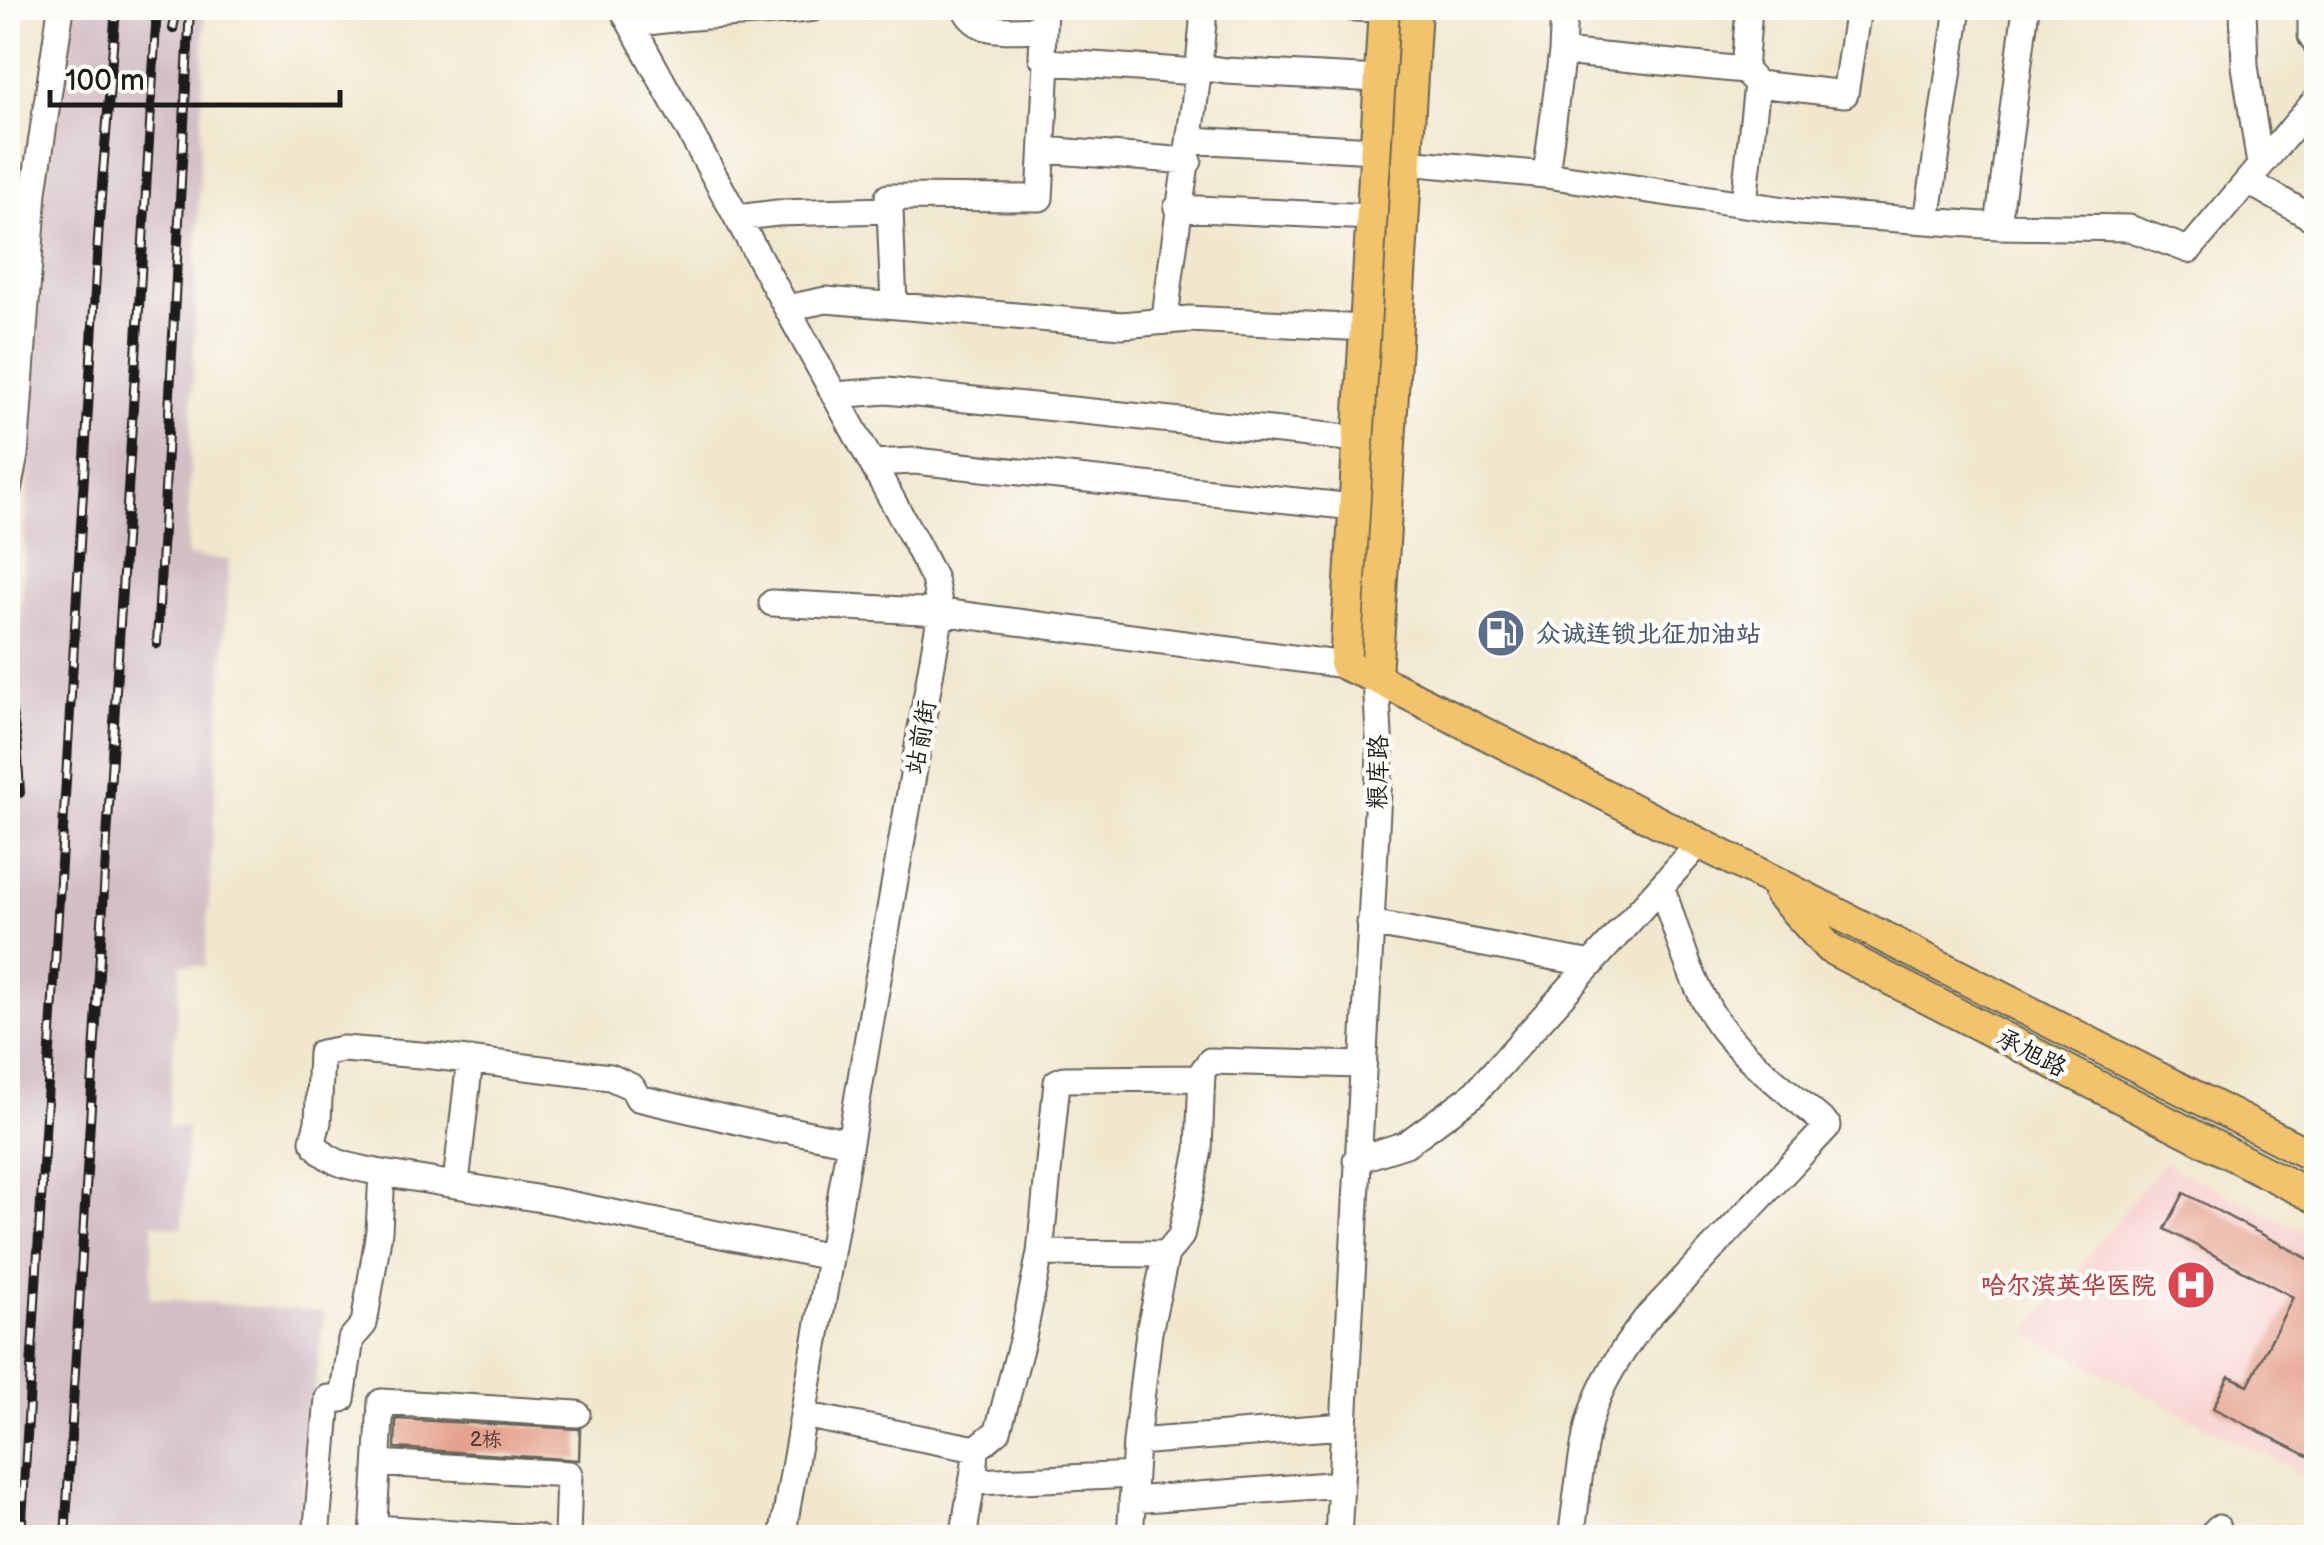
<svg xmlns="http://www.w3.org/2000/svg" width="2324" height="1545" font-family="'Balsamiq Sans','LXGW WenKai TC',sans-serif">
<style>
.built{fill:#f7d0cf}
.industrial{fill:#d2bec5}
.building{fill:#e4a08c}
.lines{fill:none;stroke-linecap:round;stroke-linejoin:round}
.minor-casing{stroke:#66635a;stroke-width:29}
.major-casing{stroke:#66635a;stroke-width:34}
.minor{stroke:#fff;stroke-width:25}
.major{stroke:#f2c36a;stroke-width:30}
.rail-casing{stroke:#1c1c1c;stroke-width:10}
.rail{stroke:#fdfcf7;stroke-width:6;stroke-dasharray:19;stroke-linecap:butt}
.labels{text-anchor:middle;stroke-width:9;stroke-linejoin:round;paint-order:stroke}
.number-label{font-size:20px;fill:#4e3d38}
.service-label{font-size:25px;font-weight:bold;fill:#4e5e75;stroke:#fdfcf7;text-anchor:start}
.street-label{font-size:25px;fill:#1c1c1c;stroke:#fdfcf7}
.health-label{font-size:25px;font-weight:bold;fill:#be3a42;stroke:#fdfcf7;text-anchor:end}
</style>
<rect width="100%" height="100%" fill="#fdfcf7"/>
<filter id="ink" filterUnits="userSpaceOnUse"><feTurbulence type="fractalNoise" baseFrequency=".01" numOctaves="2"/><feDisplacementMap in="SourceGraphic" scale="20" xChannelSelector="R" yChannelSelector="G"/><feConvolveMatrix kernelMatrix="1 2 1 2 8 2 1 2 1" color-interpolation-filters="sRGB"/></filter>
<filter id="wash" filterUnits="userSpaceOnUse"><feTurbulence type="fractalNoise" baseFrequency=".0048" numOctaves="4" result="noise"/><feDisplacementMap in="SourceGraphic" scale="40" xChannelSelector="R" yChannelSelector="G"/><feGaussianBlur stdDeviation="2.25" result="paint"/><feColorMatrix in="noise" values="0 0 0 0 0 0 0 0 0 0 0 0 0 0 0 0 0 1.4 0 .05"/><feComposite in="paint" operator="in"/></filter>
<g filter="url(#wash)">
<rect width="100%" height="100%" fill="#f0e7cd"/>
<!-- built -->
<path class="built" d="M2163 1163 2316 1237V1481L2027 1334Z"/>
<!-- industrial -->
<path class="industrial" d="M73 8H205L187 556 229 560 205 966 181 964 167 1127 187 1128 182 1228 153 1223 150 1298 324 1312 298 1537H8V668L18 664 44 197Z"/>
<g id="blocks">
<!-- building -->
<path class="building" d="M2184 1193 2316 1263V1376L2308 1392 2316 1396V1460L2213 1408 2229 1376 2248 1385 2293 1297 2165 1229Z
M396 1419 580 1429 579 1460 395 1448Z"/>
</g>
</g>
<g filter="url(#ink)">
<use href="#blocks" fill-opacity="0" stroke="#66635a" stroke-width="2.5"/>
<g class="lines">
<!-- minor casing -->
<g class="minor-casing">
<path id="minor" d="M622 8 918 547 934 579 941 612 782 1538
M965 8C977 37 1014 29 1042 29
M1044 8 1042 57 1047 62 1197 72
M1353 8 1384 9
M2243 8 2245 66 2260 165
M2311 8V36L2316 44
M632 25C693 13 753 16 814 8
M1562 52 1744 70
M1200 67 1226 71 1379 79
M1757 84 1845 94 1858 8
M1190 140 1375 150
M1043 150 1189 161
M1407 162 1546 175 1799 212 1998 226 2129 228 2189 250 2316 100
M1546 175 1562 52 1564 8
M2249 182 2316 220
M1744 203 1757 84 1744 70 1749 8
M1177 208 1371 217
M890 210 894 305
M737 218 777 213 890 210 888 197 1040 198 1047 62
M1927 221 1958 8
M1998 226 2026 8
M787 308 826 300 1122 325 1189 319 1365 328
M1165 320C1176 215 1197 112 1204 8
M834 395 887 391 1358 439
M872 463 915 461 1354 507
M8 490 15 455 34 192 61 8
M772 603 941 612 1345 665
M1370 923 1592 964
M1356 1160 1406 1144 1473 1095 1699 844
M382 1173C356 1167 327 1166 313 1141L318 1122 321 1053 343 1049 433 1056 610 1077 632 1087 638 1098 776 1130 785 1129 850 1142
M456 1183 470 1060
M1166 1254 1040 1253 1057 1082 1064 1079 1202 1078
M803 1415 976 1449C975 1480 966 1507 964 1538
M1136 1442 1343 1426
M976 1449 998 1431 1023 1337 1040 1253
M378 1463 569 1474 567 1538
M975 1482 1134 1475
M1132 1500 1341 1484
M374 1528 538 1538
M316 1538 328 1398 342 1399 351 1339 364 1324 379 1231 382 1173 554 1201 830 1257
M373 1538 381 1402 577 1414
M1130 1538 1136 1442 1149 1332 1166 1254 1181 1236 1199 1150 1202 1072 1210 1061 1362 1065
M1338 1538 1380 755 1376 678
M1571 1538C1577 1499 1580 1459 1589 1422 1599 1384 1622 1351 1645 1320L1828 1126C1791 1093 1735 1054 1710 1011 1688 973 1676 928 1661 886
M2208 1538 2218 1528"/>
</g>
<!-- major casing -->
<g class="major-casing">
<path id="major" d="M1384 8 1345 665 1376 678 2316 1158
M1376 678 1416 8
M1779 893 1829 948 2316 1198"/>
</g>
<!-- minor -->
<use href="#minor" class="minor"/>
<!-- major -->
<use href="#major" class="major"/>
<!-- rail casing -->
<g class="rail-casing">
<path id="rail" d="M173 29 177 8
M157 644 190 8
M8 689 17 742 20 793
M21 1538 99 223 116 8
M65 1538 157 8"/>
</g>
<!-- rail -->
<use href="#rail" class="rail"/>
</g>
</g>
<!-- icons -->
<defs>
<g id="fuel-disc" transform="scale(2.5)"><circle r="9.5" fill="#5c6f8a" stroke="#fdfcf7"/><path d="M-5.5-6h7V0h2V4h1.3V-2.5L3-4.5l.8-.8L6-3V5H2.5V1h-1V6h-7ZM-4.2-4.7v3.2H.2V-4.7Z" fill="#fff"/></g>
<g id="hospital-disc" transform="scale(2.5)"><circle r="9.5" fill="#e0444e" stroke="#fdfcf7"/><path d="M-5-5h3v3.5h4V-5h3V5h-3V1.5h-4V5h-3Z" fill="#fff"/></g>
</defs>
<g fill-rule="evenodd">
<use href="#fuel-disc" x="1501" y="633"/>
<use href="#hospital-disc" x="2191" y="1285"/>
</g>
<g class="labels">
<!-- number labels -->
<g class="number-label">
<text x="486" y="1446">2栋</text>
</g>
<!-- service labels -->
<g class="service-label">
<text x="1536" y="642">众诚连锁北征加油站</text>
</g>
<!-- street labels -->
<g class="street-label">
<text transform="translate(920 737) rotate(-80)" y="9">站前街</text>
<text transform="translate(1377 772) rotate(-89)" y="9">粮库路</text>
<text transform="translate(2032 1052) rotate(27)" y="9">承旭路</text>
</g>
<!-- health labels -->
<g class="health-label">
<text x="2156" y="1294">哈尔滨英华医院</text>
</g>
</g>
<!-- margin -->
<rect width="2324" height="1545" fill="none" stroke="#fdfcf7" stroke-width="40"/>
<!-- scale -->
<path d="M50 90v15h290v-15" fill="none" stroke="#1c1c1c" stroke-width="5"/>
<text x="65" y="90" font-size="30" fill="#1c1c1c" stroke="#fdfcf7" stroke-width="8" paint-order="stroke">100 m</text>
</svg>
